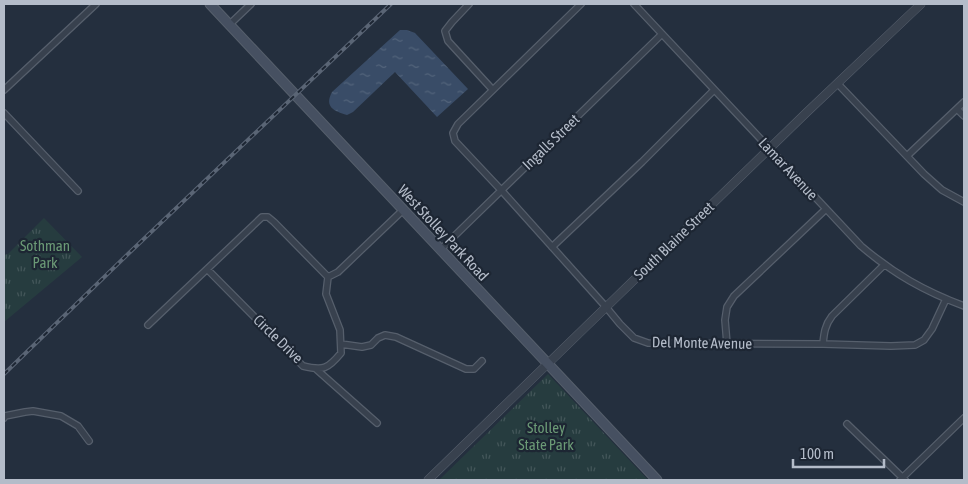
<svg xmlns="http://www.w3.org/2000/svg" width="968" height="484" font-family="'Asap Condensed',sans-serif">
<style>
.park{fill:url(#park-tufts)}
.water{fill:url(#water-ripples)}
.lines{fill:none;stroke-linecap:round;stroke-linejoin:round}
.minor-casing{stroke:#565f6c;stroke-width:8}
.tertiary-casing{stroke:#565f6c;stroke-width:9}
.secondary-casing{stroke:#565f6c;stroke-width:11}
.minor{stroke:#38414e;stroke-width:5.5}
.tertiary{stroke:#38414e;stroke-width:8}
.secondary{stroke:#465061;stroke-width:9}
.rail-casing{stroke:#5a6575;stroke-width:4}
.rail{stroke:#1d2633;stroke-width:2;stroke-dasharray:5.5;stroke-linecap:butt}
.labels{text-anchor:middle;stroke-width:4.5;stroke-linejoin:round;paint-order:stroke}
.street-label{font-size:15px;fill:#b4bcc9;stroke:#1d2633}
.park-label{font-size:15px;fill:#6b9a76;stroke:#1d2633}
</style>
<defs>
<pattern id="park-tufts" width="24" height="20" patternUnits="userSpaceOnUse" patternTransform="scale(1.25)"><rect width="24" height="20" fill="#263c3f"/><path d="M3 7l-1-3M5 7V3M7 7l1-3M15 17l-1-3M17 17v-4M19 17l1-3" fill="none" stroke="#435659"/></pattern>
<pattern id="water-ripples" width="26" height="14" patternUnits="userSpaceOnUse" patternTransform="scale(1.25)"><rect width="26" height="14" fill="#394c67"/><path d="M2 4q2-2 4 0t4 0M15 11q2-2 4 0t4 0" fill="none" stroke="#53647b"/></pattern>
</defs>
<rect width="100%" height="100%" fill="#242f3e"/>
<!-- park -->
<path class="park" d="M44 218 82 257 4 322V255L8 254Z
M548 374 648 480H439Z"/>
<!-- water -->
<path class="water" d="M400 30H407L415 33 468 89 437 117 395 72 353 112 347 115C334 111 324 107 332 92Z"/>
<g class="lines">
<!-- minor casing -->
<g class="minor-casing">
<path id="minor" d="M469 4 452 22 445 31 448 41 492 89
M581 4 458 124 453 133 455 141 502 191 606 307 620 324 634 338 648 343 823 344 891 346 915 345 924 340 932 329 946 299
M634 4 861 246C894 274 924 291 964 306
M230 24 251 4
M838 84 924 174 942 190 964 202
M4 90 96 4
M957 109 964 116
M4 113 78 191
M907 156 964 102
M552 247 642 162 714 90
M440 250 662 34
M328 277 338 272 403 210
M148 325 262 217H268L274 222 328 277 326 294 340 330 341 353C328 369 323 371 303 366L207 269
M341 344 362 347 371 345 378 338 385 335 396 337 466 369H474L482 361
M727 344 725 320 727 307 734 296 826 209
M823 344C824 333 825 325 832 316L884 265
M316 369 377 423
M4 418 5 416 25 412 33 411 61 416 78 426 89 441
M847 424 905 480
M900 480 964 418"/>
</g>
<!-- tertiary casing -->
<g class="tertiary-casing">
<path id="tertiary" d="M428 480 806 113 921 4"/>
</g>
<!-- secondary casing -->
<g class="secondary-casing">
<path id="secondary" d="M210 4 657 480"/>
</g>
<!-- minor -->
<use href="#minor" class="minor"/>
<!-- tertiary -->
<use href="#tertiary" class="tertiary"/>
<!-- secondary -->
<use href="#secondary" class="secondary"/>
<!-- rail casing -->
<g class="rail-casing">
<path id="rail" d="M4 374 128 254 391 4"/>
</g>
<!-- rail -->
<use href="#rail" class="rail"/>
</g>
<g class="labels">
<!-- street labels -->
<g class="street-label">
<text transform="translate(551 142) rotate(-44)" y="5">Ingalls Street</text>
<text transform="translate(788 169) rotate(47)" y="5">Lamar Avenue</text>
<text transform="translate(443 233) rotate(47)" y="5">West Stolley Park Road</text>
<text transform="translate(674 241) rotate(-44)" y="5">South Blaine Street</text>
<text transform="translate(278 339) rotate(44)" y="5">Circle Drive</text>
<text transform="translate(702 343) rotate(1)" y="5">Del Monte Avenue</text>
</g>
<!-- park labels -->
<g class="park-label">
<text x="45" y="251">Sothman<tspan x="45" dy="17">Park</tspan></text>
<text x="546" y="433">Stolley<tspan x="546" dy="17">State Park</tspan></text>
</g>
</g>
<!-- border -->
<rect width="968" height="484" fill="none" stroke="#b4bcc9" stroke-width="10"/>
<!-- scale -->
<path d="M793 459v8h91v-8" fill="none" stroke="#b4bcc9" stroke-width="2.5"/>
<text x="800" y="459" font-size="15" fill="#b4bcc9" stroke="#1d2633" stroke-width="4" paint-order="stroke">100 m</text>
</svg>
